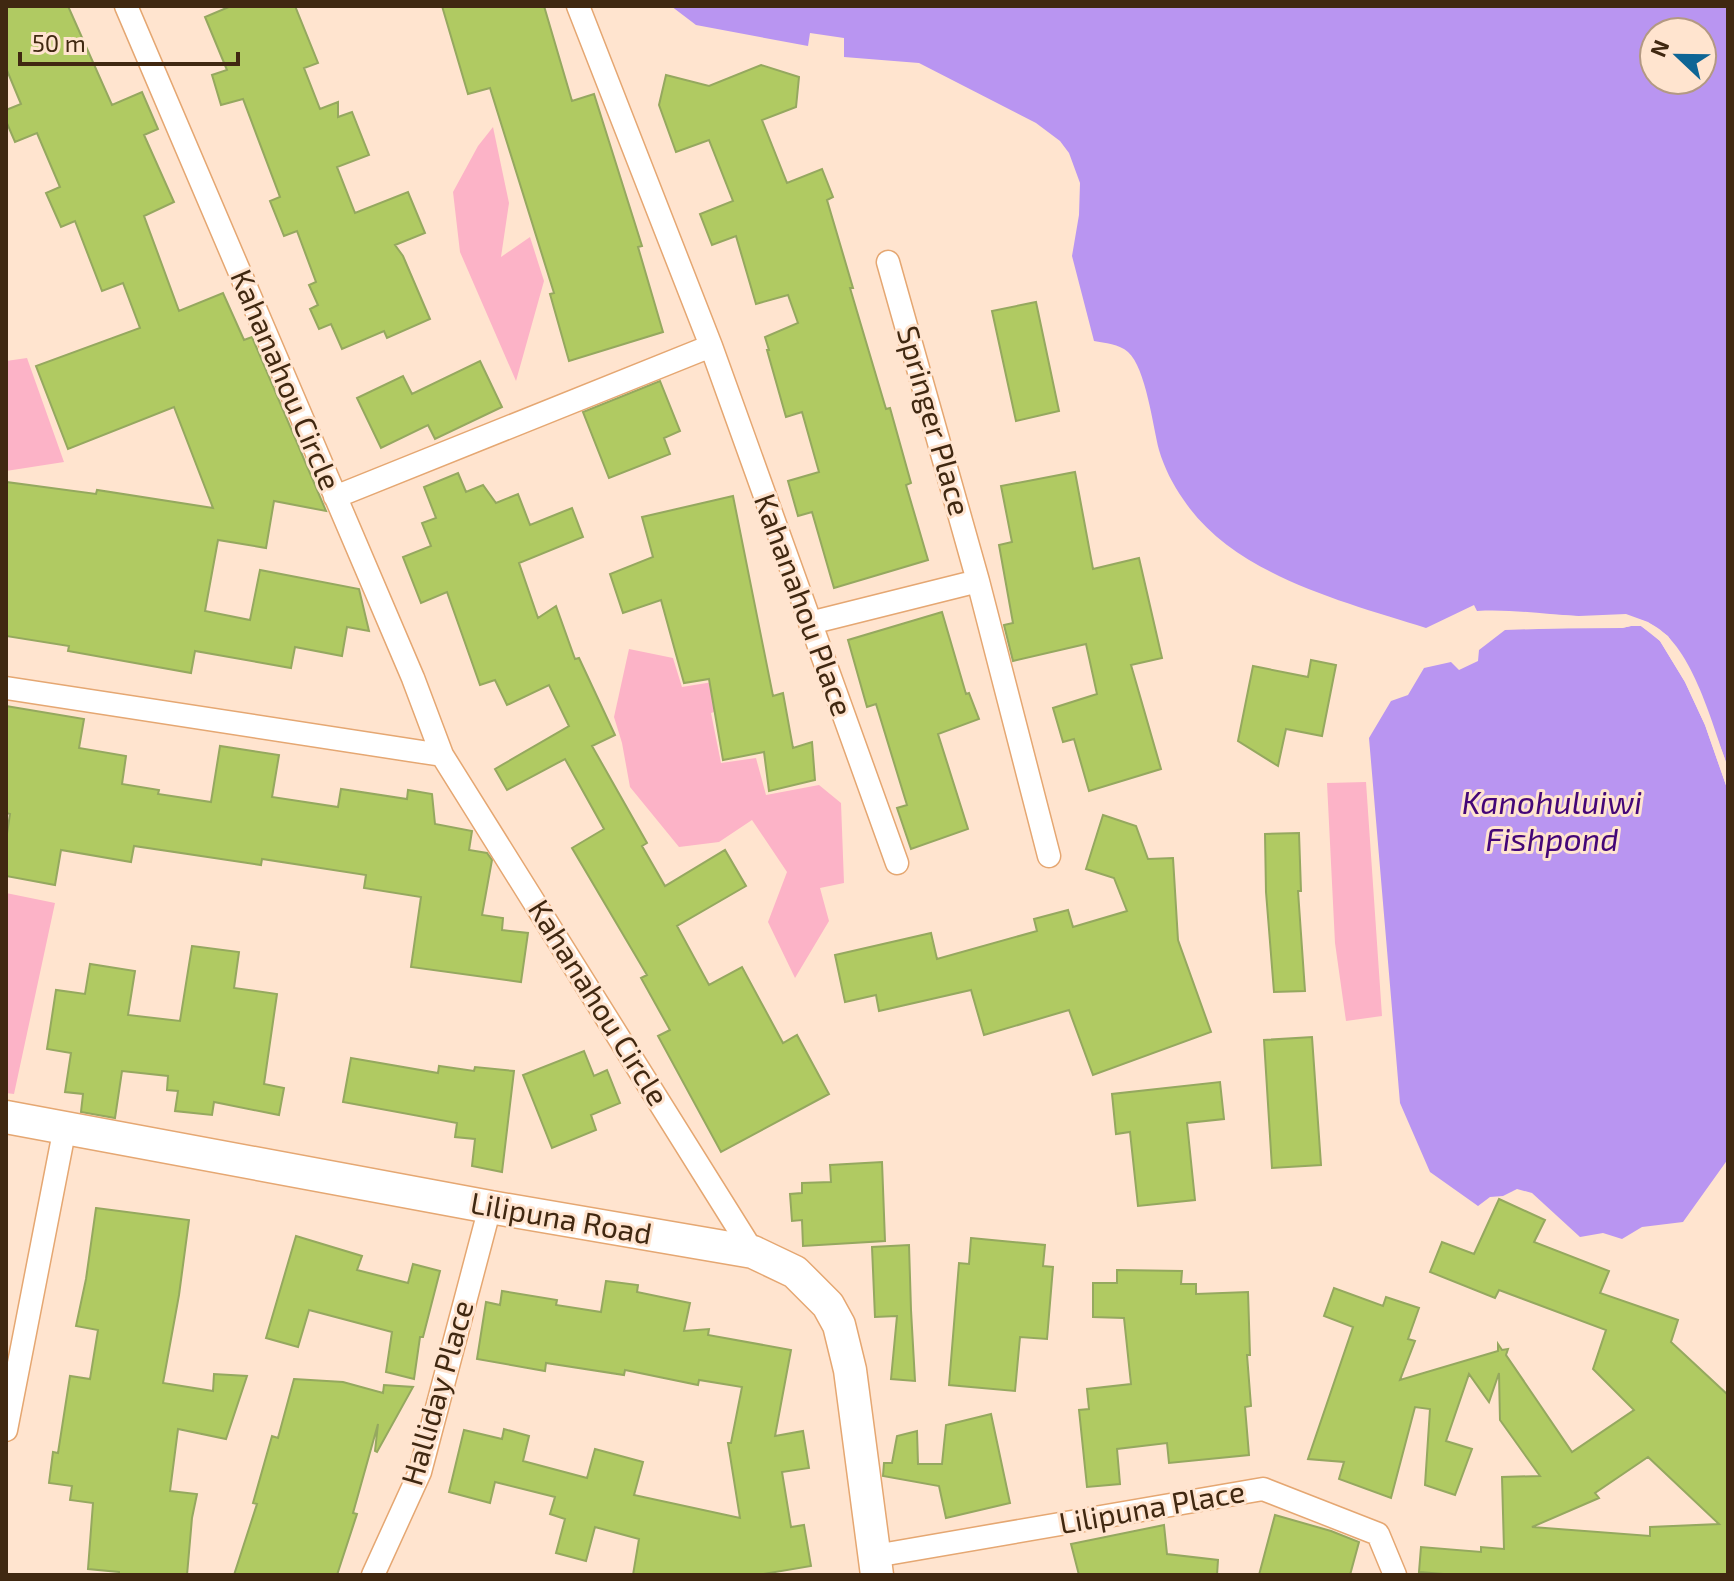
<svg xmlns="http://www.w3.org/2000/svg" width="1734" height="1581" font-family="'Exo 2',sans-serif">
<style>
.green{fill:#fcb3c7}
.water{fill:#b995f1;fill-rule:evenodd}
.pier{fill:#ffe4cf}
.building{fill:#b0ca62;stroke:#95a85f;stroke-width:2;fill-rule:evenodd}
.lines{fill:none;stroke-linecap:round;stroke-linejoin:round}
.street-casing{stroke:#e5a772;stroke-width:25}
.secondary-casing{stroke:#e5a772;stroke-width:35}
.street{stroke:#fff;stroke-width:22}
.secondary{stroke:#fff;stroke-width:32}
.labels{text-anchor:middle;stroke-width:6;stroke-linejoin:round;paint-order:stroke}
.street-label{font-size:30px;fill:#402811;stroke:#ffe4cf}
.water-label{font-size:32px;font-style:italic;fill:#440677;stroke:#ffe4cf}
</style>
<rect width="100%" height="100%" fill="#ffe4cf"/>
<!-- green -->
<path class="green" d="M493 127 509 203 501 257 530 237 544 281 516 381 460 252 453 192 478 146Z
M27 358 64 462 6 471V361Z
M629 649 673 658 682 687 762 674 759 697 711 713 721 763 756 758 766 795 819 785 841 803 844 883 820 888 829 921 795 978 768 922 787 872 752 820 719 842 679 847 630 787 622 743 614 717Z
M1366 782 1382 1016 1346 1021 1335 943 1327 783Z
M6 893 55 903 14 1094 6 1093Z"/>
<!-- water -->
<path class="water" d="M671 6H1728V767C1712 725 1692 642 1649 623 1627 613 1599 617 1576 616 1543 614 1510 609 1477 611L1474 605 1426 628C1344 602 1233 575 1183 499 1173 485 1164 467 1159 450 1153 427 1146 368 1128 352 1119 344 1105 343 1094 341L1072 256 1079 215 1080 183 1069 153 1060 141 1036 123 919 63 844 57V38L810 33 808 46 696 25ZM1654 32H1702V80H1654Z
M1631 626H1641L1660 641 1685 682 1705 725 1728 791V1159L1683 1222 1642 1227 1622 1239 1603 1233 1580 1237 1532 1193 1517 1189 1503 1196 1490 1197 1478 1206 1430 1172 1400 1103 1369 738 1391 701 1408 695 1424 668 1451 662 1459 670 1478 661 1479 650 1505 630 1598 627 1622 628Z"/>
<!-- pier -->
<path class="pier" d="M1477 611 1579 616 1626 614 1648 622 1668 636 1693 676 1725 759 1728 771 1725 769 1721 758 1728 779V791L1705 725 1685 682 1660 641 1651 633 1641 626H1631L1622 628 1500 629 1527 625 1636 622 1625 618 1579 620 1478 615Z"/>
<!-- building -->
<path class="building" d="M6 6H68L112 105 142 92 158 129 144 135 174 202 144 216 179 311 223 293 244 340 252 337 326 511 274 501 266 548 218 540 205 611 250 620 260 570 359 589 369 631 347 627 342 656 295 647 291 668 195 651 191 673 68 651 69 646 6 636V482L96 494 97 490 213 508 174 407 68 449 36 366 140 328 123 283 102 291 75 221 61 227 46 193 60 187 37 133 15 142 6 121V110L21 104 6 68Z
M231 6H295L318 63 304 68 320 109 338 102V117L352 112 369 155 337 167 355 213 408 192 425 233 395 245 403 256 430 319 387 338 384 331 342 349 331 324 319 329 310 309 318 305 309 285 316 282 297 231 284 236 270 201 280 197 243 99 221 105 212 75 227 70 205 17Z
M442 6H544L572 101 594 94 642 246 638 247 663 332 569 361 550 294 554 293 490 88 468 94Z
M761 65 799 77 796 107 762 120 787 183 822 169 833 197 827 200 853 288H850L886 409 890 408 911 483 906 485 928 560 834 588 812 512 798 516 788 481 819 472 802 412 786 417 767 350H769L765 337 798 323 788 295 756 304 736 236 712 245 700 214 733 201 709 140 676 152 659 105 666 75 709 86Z
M1036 302 1059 411 1016 421 992 311Z
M480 361 502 407 435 439 428 425 381 448 357 398 403 376 412 394Z
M660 381 680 431 664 438 670 454 609 478 583 412Z
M1075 472 1093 569 1139 558 1162 658 1131 665 1161 769 1089 791 1074 739 1063 742 1053 708 1097 694 1086 644 1013 661 1004 625 1013 623 999 545 1012 542 1001 486Z
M458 473 466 492 483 485 496 503 518 494 530 525 572 508 583 537 519 563 538 618 556 606 575 659 579 658 615 735 592 746 647 843 642 846 665 886 725 850 746 886 677 926 709 985 742 967 783 1043 797 1035 829 1094 721 1152 658 1036 670 1030 641 978 647 975 572 848 604 829 565 759 507 790 495 769 569 726 549 685 507 705 495 680 480 685 447 592 421 603 403 557 431 546 422 523 436 518 424 487Z
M733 496 773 696 783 693 793 748 812 742 815 780 769 791 764 752 723 760 709 679 684 683 661 600 623 613 610 574 653 557 642 517Z
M942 612 966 694 969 693 979 719 938 734 968 829 911 849 897 808 907 805 876 704 867 707 848 640Z
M1311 660 1336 665 1322 736 1286 729 1278 766 1238 741 1253 666 1308 677Z
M6 706 84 719 79 748 126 756 122 784 159 790 158 794 211 802 220 746 279 755 272 797 338 807 341 789 407 799 408 790 432 794 435 824 472 831 469 850 487 853 492 860 482 915 503 918 502 930 528 933 521 982 411 967 421 897 364 888 366 875 262 859 261 865 134 846 131 862 61 850 55 885 6 876V840L10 814 6 813Z
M1103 815 1136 826 1148 859 1173 858 1178 940 1211 1032 1093 1075 1069 1010 984 1035 971 990 879 1011 876 995 845 1002 835 955 931 933 937 959 1037 931 1034 919 1068 910 1073 927 1127 911 1114 878 1086 869Z
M1299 833 1301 891H1298L1305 991 1274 992 1266 892 1265 834Z
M192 946 239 952 234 988 277 994 264 1084 284 1088 279 1115 214 1102 212 1115 175 1111 178 1091 167 1090 168 1076 122 1071 115 1118 81 1112 83 1094 65 1092 71 1053 47 1049 56 990 85 994 90 964 135 971 128 1015 180 1021Z
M1312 1037 1321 1165 1272 1168 1264 1040Z
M584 1051 594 1076 607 1070 620 1103 591 1115 596 1130 552 1148 523 1075Z
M351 1058 438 1073 439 1066 474 1071 475 1067 514 1071 502 1172 472 1166 475 1139 455 1137 457 1123 343 1102Z
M1220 1082 1224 1119 1187 1123 1195 1200 1138 1206 1130 1132 1116 1134 1112 1094Z
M882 1162 885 1241 803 1246 802 1220 792 1221 790 1194 802 1193V1183L831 1182 830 1165Z
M1499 1199 1545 1220 1534 1242 1609 1271 1600 1293 1678 1320 1671 1342 1728 1395 1727 1575H1456L1419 1572 1421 1547 1481 1552V1547L1504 1549 1502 1477 1540 1476 1500 1420 1499 1373 1489 1402 1469 1374 1446 1441 1472 1449 1455 1495 1425 1485 1430 1409 1415 1407 1391 1498 1339 1479 1344 1462 1308 1459 1353 1327 1324 1316 1334 1288 1383 1306 1386 1297 1419 1308 1408 1339 1415 1341 1400 1380 1498 1351V1344L1502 1350 1508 1349 1506 1355 1572 1452 1634 1410 1593 1369 1606 1330 1499 1290 1495 1298 1430 1272 1442 1242 1474 1254ZM1648 1457 1719 1524 1650 1527V1536L1532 1527 1599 1498 1595 1493Z
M96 1208 189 1220 179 1295 163 1383 213 1391 214 1374 247 1376 226 1439 178 1429 170 1491 197 1494 192 1518 187 1575H119V1572L88 1569 93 1503 70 1500 72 1486 49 1483 53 1452 58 1453 70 1376 90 1379 98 1330 76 1326 86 1279Z
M296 1236 362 1256 357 1270 408 1283 413 1264 440 1271 423 1337H420L414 1379 386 1372 392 1332 309 1310 298 1347 266 1338Z
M971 1238 1045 1245 1043 1266 1053 1267 1047 1339 1020 1337 1015 1391 949 1385 959 1263 969 1264Z
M909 1245 911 1310 915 1381 891 1379 897 1316 875 1317 872 1247Z
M1117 1270 1182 1271 1181 1284H1196V1294L1248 1292 1250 1355H1247L1251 1406 1245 1407 1249 1455 1169 1463 1167 1443 1117 1449 1120 1484 1087 1487 1079 1410 1089 1409 1087 1389 1131 1384 1124 1318 1093 1317V1283H1117Z
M606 1281 638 1285 637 1292 690 1303 684 1331 709 1329 708 1335 791 1350 775 1436 803 1431 809 1468 782 1472 791 1527 804 1525 811 1566 757 1575H633L639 1539 595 1527 586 1561 556 1553 565 1519 550 1514 555 1497 495 1482 490 1503 449 1492 464 1430 502 1439 504 1429 529 1436 523 1461 587 1478 595 1449 643 1462 634 1495 740 1518 728 1443H731L742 1387 699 1380 698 1385 625 1370 624 1375 546 1363 545 1371 477 1359 486 1302 500 1305 502 1291 557 1300 556 1305 601 1312Z
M294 1379 343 1382 383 1393 384 1385 413 1387 377 1452 375 1451 378 1424 353 1513 357 1514 337 1575H234L257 1504 253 1503 272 1436 278 1438Z
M991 1414 1010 1503 946 1518 939 1486 883 1476 884 1463H892L897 1436 917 1431 918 1464H942L946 1425Z
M1275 1515 1331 1531 1359 1542 1350 1575H1259Z
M1164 1525 1167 1554 1218 1560 1217 1575H1079L1071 1544Z"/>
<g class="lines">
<!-- street casing -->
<g class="street-casing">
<path id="street" d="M126 6 413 678 442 755 753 1252
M578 6 711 346 897 863
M888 262 978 581 1049 856
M335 497 711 346
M810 623 978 581
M6 688 442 755
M6 1430 65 1127
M875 1556 1263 1489 1378 1534 1395 1575
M373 1575 420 1472 490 1207"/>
</g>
<!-- secondary casing -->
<g class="secondary-casing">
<path id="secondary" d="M6 1117 490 1207 753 1252 795 1272 828 1305 839 1325 850 1370 877 1575"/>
</g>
<!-- street -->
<use href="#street" class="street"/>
<!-- secondary -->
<use href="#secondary" class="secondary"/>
</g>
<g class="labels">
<!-- street labels -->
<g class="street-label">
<text transform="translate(285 380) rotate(67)" y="10">Kahanahou Circle</text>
<text transform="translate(933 421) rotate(74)" y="10">Springer Place</text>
<text transform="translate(803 605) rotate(70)" y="10">Kahanahou Place</text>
<text transform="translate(598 1003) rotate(58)" y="10">Kahanahou Circle</text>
<text transform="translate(561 1219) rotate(10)" y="10">Lilipuna Road</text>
<text transform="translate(438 1393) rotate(-74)" y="10">Halliday Place</text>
<text transform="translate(1152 1508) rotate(-10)" y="10">Lilipuna Place</text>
</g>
<!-- water labels -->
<g class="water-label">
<text x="1552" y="814">Kanohuluiwi<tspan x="1552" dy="37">Fishpond</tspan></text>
</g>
</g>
<!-- border -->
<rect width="1734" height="1581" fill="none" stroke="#402811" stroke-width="16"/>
<!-- north arrow -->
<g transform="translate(1678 56) rotate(292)"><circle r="38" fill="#ffe4cf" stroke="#b39983" stroke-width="2"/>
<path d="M0-6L14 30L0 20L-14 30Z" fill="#0e6595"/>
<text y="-12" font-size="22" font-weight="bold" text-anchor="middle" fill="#402811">N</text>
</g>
<!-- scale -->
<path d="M20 52v12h218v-12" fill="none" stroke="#402811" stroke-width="4"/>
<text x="32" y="52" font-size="24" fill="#402811" stroke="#ffe4cf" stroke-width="6" paint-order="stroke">50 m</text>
</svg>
